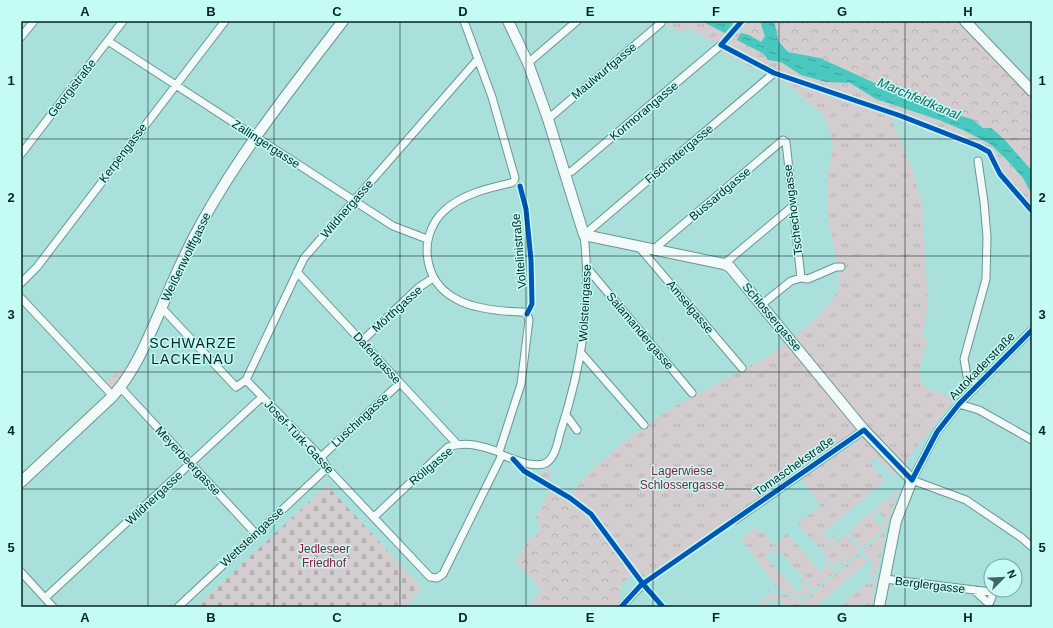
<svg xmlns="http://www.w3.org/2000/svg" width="1053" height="628" font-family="Arial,sans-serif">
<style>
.grass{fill:url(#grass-tufts)}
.forest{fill:url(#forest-crowns)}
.cemetery{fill:url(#cemetery-stones)}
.water{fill:url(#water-ripples)}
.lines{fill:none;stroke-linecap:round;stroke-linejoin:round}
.street-casing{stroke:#6d9591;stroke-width:9}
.secondary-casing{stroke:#6d9591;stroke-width:12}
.street{stroke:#f2fafa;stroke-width:7}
.secondary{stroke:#f2fafa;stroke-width:10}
.cycleway-casing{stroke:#c4fbf5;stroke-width:8}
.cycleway{stroke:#0057b8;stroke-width:5}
.grid{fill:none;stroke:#052523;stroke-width:1;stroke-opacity:0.55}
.labels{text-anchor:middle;stroke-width:3;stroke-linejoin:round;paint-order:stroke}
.street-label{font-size:12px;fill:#052523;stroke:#c4fbf5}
.park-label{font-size:12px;fill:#8c1f40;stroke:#c4fbf5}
.water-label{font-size:13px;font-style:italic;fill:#17645f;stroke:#c4fbf5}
.quarter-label{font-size:14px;letter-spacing:1px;fill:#052523;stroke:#c4fbf5}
.neatline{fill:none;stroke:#052523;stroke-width:1.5}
.grid-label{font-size:13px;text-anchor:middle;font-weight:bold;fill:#052523}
</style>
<defs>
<pattern id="grass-tufts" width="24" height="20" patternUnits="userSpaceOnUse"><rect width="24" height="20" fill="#d4cdcf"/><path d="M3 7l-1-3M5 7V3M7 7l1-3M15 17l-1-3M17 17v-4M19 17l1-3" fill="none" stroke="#b4b0b1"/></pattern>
<pattern id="forest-crowns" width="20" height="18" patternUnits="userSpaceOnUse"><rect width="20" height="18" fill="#d4cdcf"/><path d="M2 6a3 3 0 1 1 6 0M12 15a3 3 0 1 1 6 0" fill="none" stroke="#b4b0b1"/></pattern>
<pattern id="cemetery-stones" width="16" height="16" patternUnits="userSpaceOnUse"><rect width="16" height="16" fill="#d4cdcf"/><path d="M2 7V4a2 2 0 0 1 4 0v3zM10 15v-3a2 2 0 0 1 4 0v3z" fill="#b4b0b1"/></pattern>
<pattern id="water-ripples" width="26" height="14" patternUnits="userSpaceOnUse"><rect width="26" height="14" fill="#49c8bf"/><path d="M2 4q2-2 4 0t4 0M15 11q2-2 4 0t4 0" fill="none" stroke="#3ba29b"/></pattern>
</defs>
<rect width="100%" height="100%" fill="#a9e0db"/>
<!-- grass -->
<path class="grass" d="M661 21H701L725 33 733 24 731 21H746L738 31 741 33 737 40 764 54 768 60 781 62 802 75 826 82 850 83 876 99 939 120 990 144 1023 178 1032 195V217L993 171 994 168 985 153 891 118 913 171 922 204 928 301 923 338 928 340C925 353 912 377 926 387 933 393 946 395 955 398L897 473 893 476 876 457 870 463 885 480 823 533 828 540 833 535 836 539 823 552 797 523 821 506 801 479 863 437 894 469 858 430 645 581H642L635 571 632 574C629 566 623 560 618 554 602 532 589 512 566 498L592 470 622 443 668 410 767 357 793 338 820 315 836 294 840 278 827 212 828 173 833 145 828 126 820 110 811 105 785 82H782L720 52 728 43 713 42 688 28 682 33Z
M122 367 125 370C117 374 119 381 114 388H111L105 383Z
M552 468 548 483 533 474 544 473Z
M899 489 888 523 876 508 887 498 890 501 894 498 891 495Z
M875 509 879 514H876L873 518 878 525 884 520 887 526 862 548 848 532Z
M758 526 757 530 759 533 762 531 778 551 776 555 772 550 765 556 797 592 803 587 799 582 803 580 812 592C801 601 785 594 775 585L741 538Z
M885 532H886L879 564 868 558 863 551Z
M787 533 820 572 827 567 823 561 826 560 836 571 814 590 775 545Z
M846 534 861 550 836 570V569L844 561 842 560 834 566 823 553Z
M858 555 879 565 878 571 872 576 868 573 874 567 868 561 815 607H801L808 598Z
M877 575 871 607H846L843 603 867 583 869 585 873 582 871 579Z
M772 593 780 602 778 605 772 599 766 604 768 607H755Z
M775 593C786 592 795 600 806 598L799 607H787Z"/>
<!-- forest -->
<path class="forest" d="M746 21H760L766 36 761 42 750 35 738 31Z
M774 21H959L1032 97V171L1004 139 983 128 972 119 943 111 926 103 903 96 820 58 788 52 779 42Z
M550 490C594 511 603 534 631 570L632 574 619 588 621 600 615 607H529L541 590 532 577 515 562 529 539 537 535 540 528 536 517Z"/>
<!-- cemetery -->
<path class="cemetery" d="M327 485 422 588 407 607H196Z"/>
<!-- water -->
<path class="water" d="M701 21H731L733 24 725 33Z
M760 21H774L779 42 788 52 820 58 903 96 926 103 943 111 972 119 983 128H991L1004 139 1032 171V195L1023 178 1006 159 990 144 963 130 939 120 876 99 850 83 826 82 801 75 781 62 768 60 764 54 737 40 741 33 749 35 761 42 765 36Z"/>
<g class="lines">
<!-- street casing -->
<g class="street-casing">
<path id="street" d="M464 21 492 97 515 178 514 181 511 183C489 188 462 194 444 211 433 221 427 236 427 251 429 304 481 311 523 312L527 314 529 320 521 384 499 452 502 455
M21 37 34 21
M108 41 393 226 427 239
M528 63 577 21
M548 119 661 23
M21 154 123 21
M565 174 572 171 721 45
M639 247 742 368
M654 249 783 140 786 142 801 278
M724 264 793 206
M588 269 692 393
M297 272 457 444
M21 283 37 267 225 21
M21 298 113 396
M761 305 791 281 801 278 808 279 836 267H841
M161 307 236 387 246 380 321 457 327 468 430 577 437 578 443 574 502 455C513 459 534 469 546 463 556 457 558 440 561 430 582 365 592 303 584 235L774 73
M1032 330 959 404 937 432 912 480 966 500 1022 538 1032 547
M362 341 418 288 433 278
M582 354 644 425
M246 380 304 258 478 59
M977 384 967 376 964 359 986 279 987 237 984 202 978 161
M120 387 256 534
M959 404 979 410 1032 440
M566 415 577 430
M321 457 400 383
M374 517 448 447C466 441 482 446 499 452
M735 520 864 430
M21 572 53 607
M885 579 991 592 992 597 990 602H987L974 590
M45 598 262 397
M178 607 327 468
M621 607 643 584"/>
</g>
<!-- secondary casing -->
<g class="secondary-casing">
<path id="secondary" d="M508 21 528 63 548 119 584 235 724 264 730 267 864 430 912 480 896 521 879 607
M965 21 1032 91
M21 482 113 396C136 369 147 341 161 309 173 280 187 249 202 222 242 150 293 86 343 21"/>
</g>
<!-- street -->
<use href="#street" class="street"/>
<!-- secondary -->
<use href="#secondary" class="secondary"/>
<!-- cycleway casing -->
<g class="cycleway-casing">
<path id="cycleway" d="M742 21 721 45 774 73 901 116 978 146 989 152 1000 174 1032 211
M520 186 526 209 531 260 532 304 527 314
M513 459 524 471 570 498 591 514 643 584 663 607
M621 607 641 585 864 430 912 480 937 432 959 404 1032 330"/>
</g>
<!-- cycleway -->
<use href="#cycleway" class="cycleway"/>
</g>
<!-- grid -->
<path class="grid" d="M148 21V607M274 21V607M400 21V607M526 21V607M653 21V607M779 21V607M905 21V607M21 139H1032M21 256H1032M21 372H1032M21 489H1032"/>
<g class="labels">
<!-- street labels -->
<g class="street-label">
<text transform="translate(604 71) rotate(-40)" y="4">Maulwurfgasse</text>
<text transform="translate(72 88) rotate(-52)" y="4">Georgistraße</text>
<text transform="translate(644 111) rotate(-40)" y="4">Kormorangasse</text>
<text transform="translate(266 144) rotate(33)" y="4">Zallingergasse</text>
<text transform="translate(123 153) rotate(-53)" y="4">Kerpengasse</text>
<text transform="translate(679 154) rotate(-40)" y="4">Fischottergasse</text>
<text transform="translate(720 194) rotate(-40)" y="4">Bussardgasse</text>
<text transform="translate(347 209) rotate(-49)" y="4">Wildnergasse</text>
<text transform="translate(793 210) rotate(-97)" y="4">Tschechowgasse</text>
<text transform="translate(519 251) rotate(-95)" y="4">Voltelinistraße</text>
<text transform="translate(186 257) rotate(-64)" y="4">Weißenwolffgasse</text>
<text transform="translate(585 303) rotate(-87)" y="4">Wolsteingasse</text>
<text transform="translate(690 307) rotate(50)" y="4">Amselgasse</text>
<text transform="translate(397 309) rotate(-42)" y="4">Mörthgasse</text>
<text transform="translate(772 317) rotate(50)" y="4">Schlossergasse</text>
<text transform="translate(640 331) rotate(50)" y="4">Salamandergasse</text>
<text transform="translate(377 358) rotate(48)" y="4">Dafertgasse</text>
<text transform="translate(982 366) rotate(-46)" y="4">Autokaderstraße</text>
<text transform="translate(360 420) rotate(-43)" y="4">Luschingasse</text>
<text transform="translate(299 437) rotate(47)" y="4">Josef-Türk-Gasse</text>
<text transform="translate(188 461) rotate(47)" y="4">Meyerbeergasse</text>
<text transform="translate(431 466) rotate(-40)" y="4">Röllgasse</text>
<text transform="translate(794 466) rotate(-35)" y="4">Tomaschekstraße</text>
<text transform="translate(154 498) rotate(-43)" y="4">Wildnergasse</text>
<text transform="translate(252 537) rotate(-43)" y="4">Wettsteingasse</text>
<text transform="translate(930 585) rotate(7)" y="4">Berglergasse</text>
</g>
<!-- park labels -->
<g class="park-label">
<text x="682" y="475">Lagerwiese<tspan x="682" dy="14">Schlossergasse</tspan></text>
<text x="324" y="553">Jedleseer<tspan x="324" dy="14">Friedhof</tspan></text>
</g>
<!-- water labels -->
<g class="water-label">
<text transform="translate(919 98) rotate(23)" y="5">Marchfeldkanal</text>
</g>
<!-- quarter labels -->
<g class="quarter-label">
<text x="193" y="348">SCHWARZE<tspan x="193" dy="16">LACKENAU</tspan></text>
</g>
</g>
<!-- border -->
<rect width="1053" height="628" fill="none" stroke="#c4fbf5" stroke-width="44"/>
<!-- north arrow -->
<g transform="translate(1003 578) rotate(66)"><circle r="19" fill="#c4fbf5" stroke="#78a5a1"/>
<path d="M0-3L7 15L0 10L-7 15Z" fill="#3e6663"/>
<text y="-6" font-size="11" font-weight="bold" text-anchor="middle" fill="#052523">N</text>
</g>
<rect x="22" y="22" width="1009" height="584" class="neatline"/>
<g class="grid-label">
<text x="85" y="16">A</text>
<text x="211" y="16">B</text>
<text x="337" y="16">C</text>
<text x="463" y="16">D</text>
<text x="590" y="16">E</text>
<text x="716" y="16">F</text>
<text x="842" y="16">G</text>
<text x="968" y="16">H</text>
<text x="11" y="85">1</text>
<text x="1042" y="85">1</text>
<text x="11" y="202">2</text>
<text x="1042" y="202">2</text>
<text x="11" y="319">3</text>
<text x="1042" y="319">3</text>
<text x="11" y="435">4</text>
<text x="1042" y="435">4</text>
<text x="11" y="552">5</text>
<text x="1042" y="552">5</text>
<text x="85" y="622">A</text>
<text x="211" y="622">B</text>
<text x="337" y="622">C</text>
<text x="463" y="622">D</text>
<text x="590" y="622">E</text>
<text x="716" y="622">F</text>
<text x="842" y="622">G</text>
<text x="968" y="622">H</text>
</g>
</svg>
